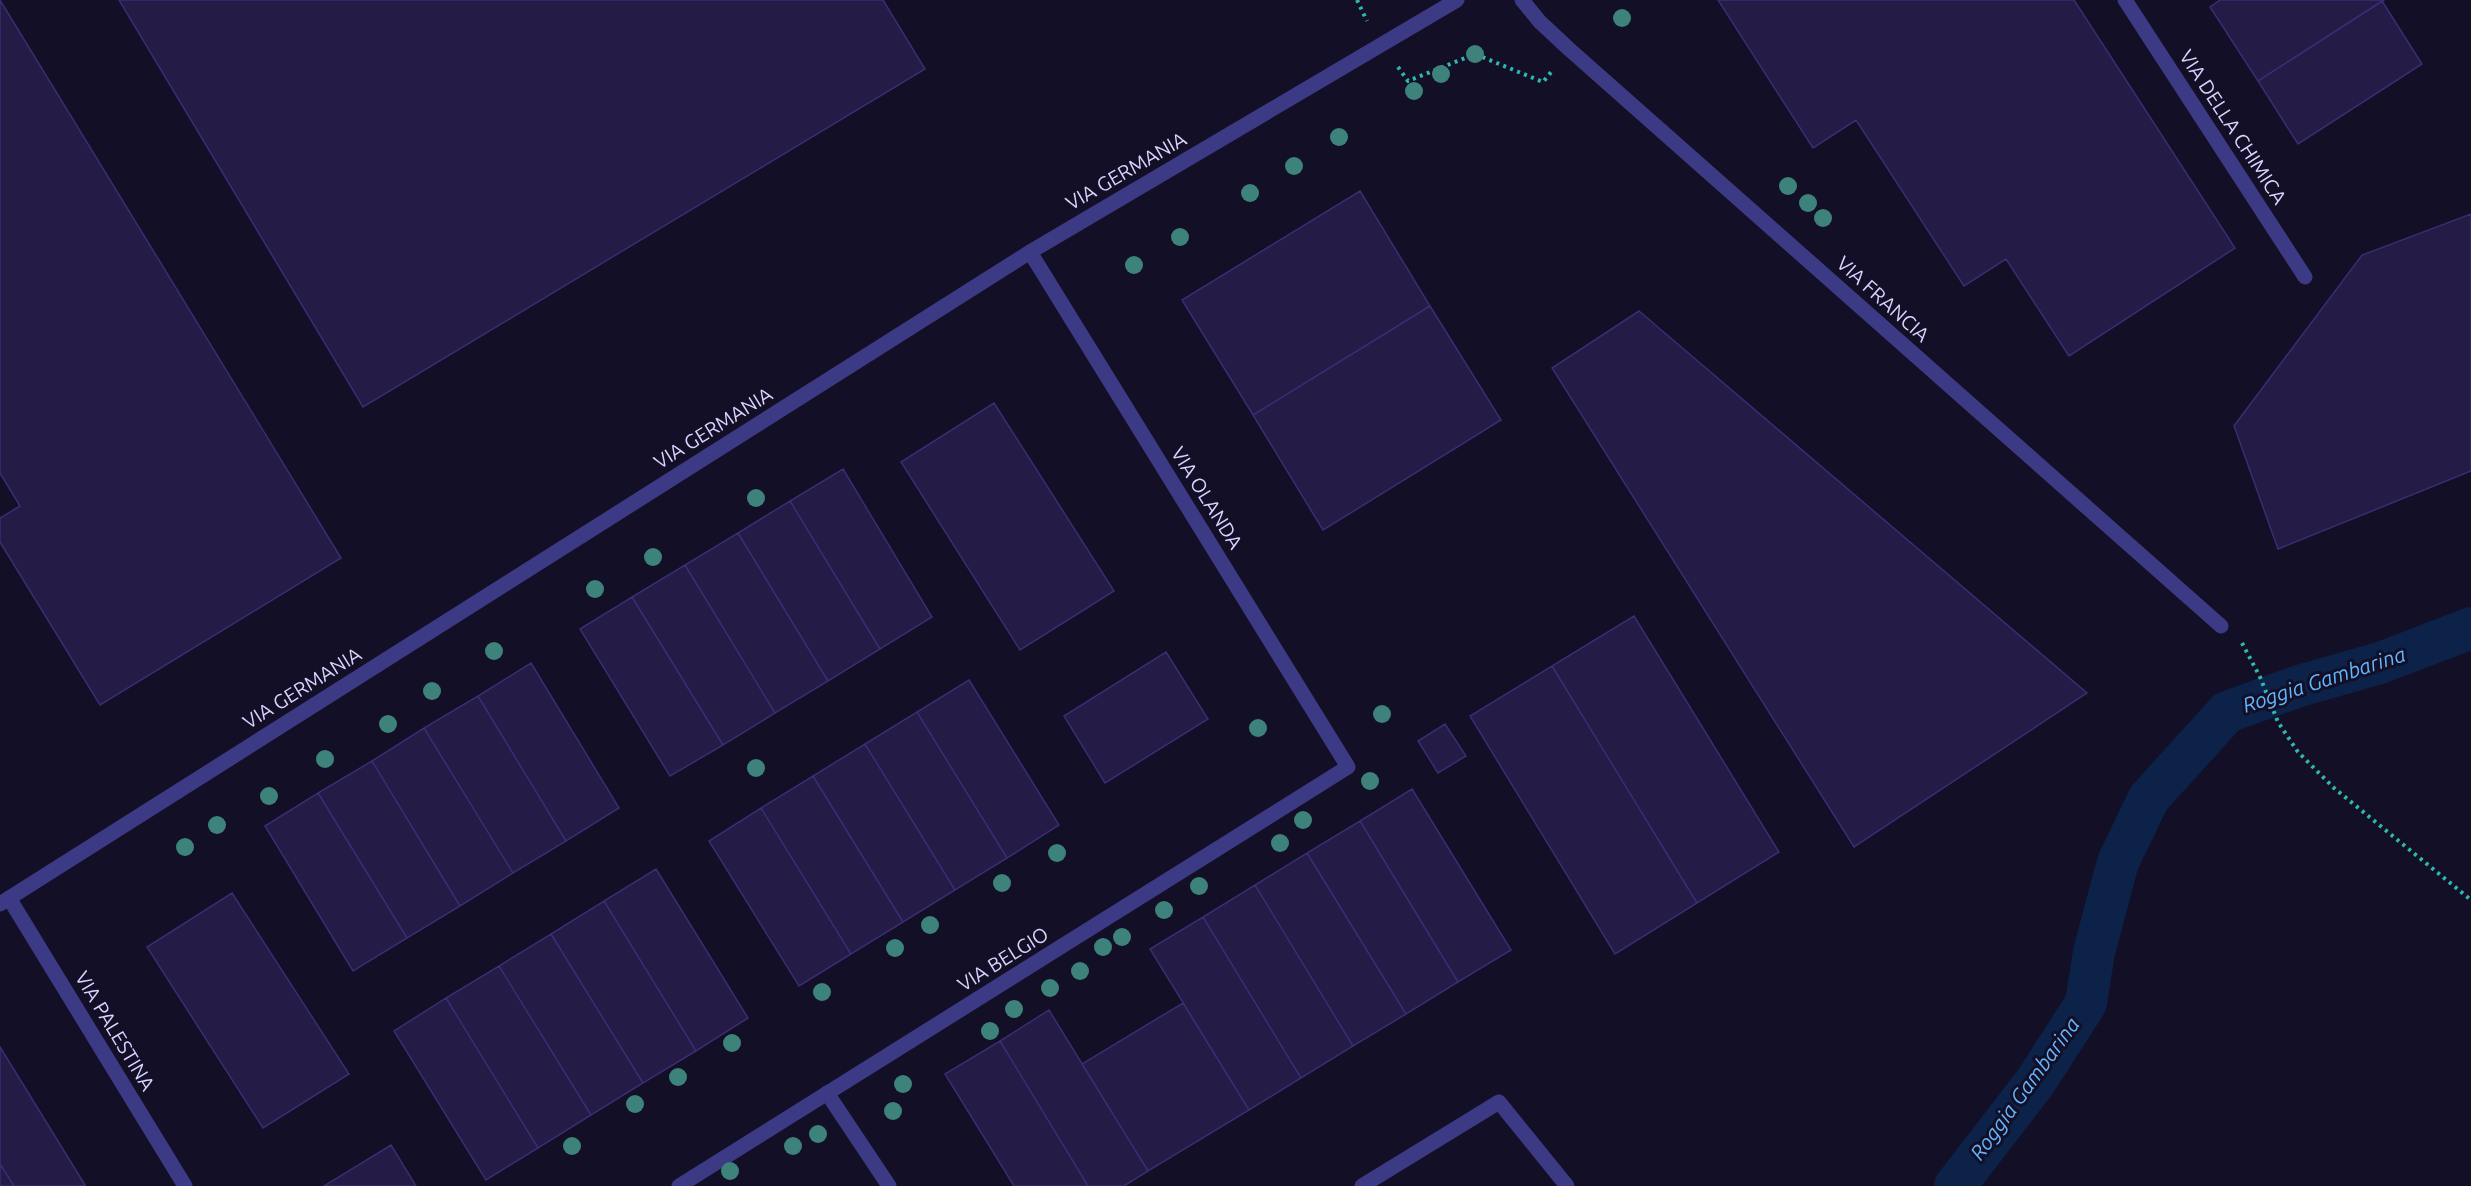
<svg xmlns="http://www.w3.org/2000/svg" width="2471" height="1186" font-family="Ubuntu,sans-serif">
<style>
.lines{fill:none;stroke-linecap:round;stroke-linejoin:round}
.canal{stroke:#0c2248;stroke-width:42}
.building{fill:#241b47;stroke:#3b2d73;stroke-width:1.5}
.path{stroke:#2fb8b0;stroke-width:4;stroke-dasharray:3 4.5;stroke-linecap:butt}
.service{stroke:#3d3a85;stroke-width:15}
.minor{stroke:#3d3a85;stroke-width:15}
.tree{fill:#3d827b}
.labels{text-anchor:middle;stroke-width:6;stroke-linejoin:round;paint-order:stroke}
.street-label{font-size:20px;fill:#d9d4ff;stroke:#130f26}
.water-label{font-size:21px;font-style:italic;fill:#62b6ff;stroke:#130f26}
</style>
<rect width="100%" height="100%" fill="#130f26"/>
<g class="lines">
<!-- canal -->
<path class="canal" d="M1955 1186 2036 1081 2086 1003 2094 952 2118 862 2149 798 2227 712 2299 686 2380 663 2471 628"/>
</g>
<!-- building -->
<path class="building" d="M0 0 341 558 100 705 0 542V518L20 506 0 473Z
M119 0H883L925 69 363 407Z
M1718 0H2074L2235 248 2069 356 2006 259 1964 286 1856 120 1813 148Z
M2220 0H2384L2258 81 2210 7Z
M2382 1 2422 64 2298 144 2258 81Z
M1360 191 1430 306 1253 415 1182 300Z
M2471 214V471L2278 549 2234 426 2362 255Z
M1430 306 1501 420 1323 530 1253 415Z
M1639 311 2087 693 1854 847 1552 368Z
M994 403 1114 591 1020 650 901 462Z
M843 469 932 617 880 649 790 501Z
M790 501 880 649 828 681 738 533Z
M738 533 828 681 775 713 685 565Z
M685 565 775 713 723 745 632 597Z
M632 597 723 745 670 776 580 629Z
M1634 616 1779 852 1697 903 1552 666Z
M1166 652 1208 719 1105 783 1064 716Z
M531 663 619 808 566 841 478 696Z
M1552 666 1697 903 1615 954 1470 716Z
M969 680 1059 825 1007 858 917 712Z
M478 696 566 841 513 873 424 728Z
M917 712 1007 858 955 890 865 744Z
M1445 724 1466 756 1438 773 1418 741Z
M424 728 513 873 460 906 372 761Z
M865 744 955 890 903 922 813 776Z
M372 761 460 906 407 938 318 793Z
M813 776 903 922 851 954 761 808Z
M1412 789 1511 950 1458 982 1360 821Z
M318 793 407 938 353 971 265 826Z
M761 808 851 954 799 986 709 841Z
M1360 821 1458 982 1406 1014 1307 853Z
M1307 853 1406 1014 1353 1046 1255 885Z
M656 869 748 1018 696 1051 604 901Z
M1255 885 1353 1046 1301 1078 1203 917Z
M232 893 349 1074 263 1128 147 947Z
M604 901 696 1051 643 1083 551 934Z
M1203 917 1301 1078 1249 1110 1150 949Z
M551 934 643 1083 591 1115 499 966Z
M499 966 591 1115 538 1148 446 998Z
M446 998 538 1148 486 1180 394 1031Z
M1183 1003 1249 1110 1148 1171 1082 1064Z
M1049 1010 1148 1171 1124 1186H1088L1000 1041Z
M1000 1041 1088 1186H1014L945 1074Z
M0 1047 85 1185 83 1186H14L0 1164Z
M391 1145 416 1186H324Z
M0 1164 14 1186H0Z"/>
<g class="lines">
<!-- path -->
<path class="path" d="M1357 0 1367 21
M1398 67 1408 81 1475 54 1543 82 1552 71
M2242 643 2260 677 2278 722 2298 752 2334 788 2471 900"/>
<!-- service -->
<path class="service" d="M827 1093 889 1186
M1362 1186 1499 1102 1567 1186"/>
<!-- minor -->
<path class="minor" d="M1522 0 1540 22 1569 49 2221 626
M2125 0 2305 277
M9 898 185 1186
M0 904 1030 252 1457 0
M679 1186 1348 767 1030 252"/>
</g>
<!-- trees -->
<g class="tree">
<circle cx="1622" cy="18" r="9"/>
<circle cx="1475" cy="54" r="9"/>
<circle cx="1441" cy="74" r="9"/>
<circle cx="1414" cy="91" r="9"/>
<circle cx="1339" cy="137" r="9"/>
<circle cx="1294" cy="166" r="9"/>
<circle cx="1788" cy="186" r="9"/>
<circle cx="1250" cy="193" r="9"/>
<circle cx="1808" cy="203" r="9"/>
<circle cx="1823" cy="218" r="9"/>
<circle cx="1180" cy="237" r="9"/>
<circle cx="1134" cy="265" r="9"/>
<circle cx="756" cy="498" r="9"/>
<circle cx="653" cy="557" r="9"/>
<circle cx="595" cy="589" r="9"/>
<circle cx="494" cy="651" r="9"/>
<circle cx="432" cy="691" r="9"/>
<circle cx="1382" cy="714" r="9"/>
<circle cx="388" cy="724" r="9"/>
<circle cx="1258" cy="728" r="9"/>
<circle cx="325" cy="759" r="9"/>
<circle cx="756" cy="768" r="9"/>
<circle cx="1370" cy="781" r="9"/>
<circle cx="269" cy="796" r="9"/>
<circle cx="1303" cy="820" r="9"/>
<circle cx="217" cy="825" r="9"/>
<circle cx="1280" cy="843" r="9"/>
<circle cx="185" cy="847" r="9"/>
<circle cx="1057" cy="853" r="9"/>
<circle cx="1002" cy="883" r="9"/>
<circle cx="1199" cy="886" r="9"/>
<circle cx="1164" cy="910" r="9"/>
<circle cx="930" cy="925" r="9"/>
<circle cx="1122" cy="937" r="9"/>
<circle cx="1103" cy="947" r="9"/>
<circle cx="895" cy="948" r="9"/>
<circle cx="1080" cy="971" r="9"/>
<circle cx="1050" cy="988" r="9"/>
<circle cx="822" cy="992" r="9"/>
<circle cx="1014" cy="1009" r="9"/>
<circle cx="990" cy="1031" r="9"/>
<circle cx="732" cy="1043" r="9"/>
<circle cx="678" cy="1077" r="9"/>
<circle cx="903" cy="1084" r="9"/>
<circle cx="635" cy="1104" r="9"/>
<circle cx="893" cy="1111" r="9"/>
<circle cx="818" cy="1134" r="9"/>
<circle cx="572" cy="1146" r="9"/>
<circle cx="793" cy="1146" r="9"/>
<circle cx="730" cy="1171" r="9"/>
</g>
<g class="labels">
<!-- street labels -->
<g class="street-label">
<text transform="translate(2233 127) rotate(57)" y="7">VIA DELLA CHIMICA</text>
<text transform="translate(1126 171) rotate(-30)" y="7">VIA GERMANIA</text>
<text transform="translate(1883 299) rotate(42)" y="7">VIA FRANCIA</text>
<text transform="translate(713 428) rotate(-32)" y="7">VIA GERMANIA</text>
<text transform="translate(1207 498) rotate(58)" y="7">VIA OLANDA</text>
<text transform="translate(302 688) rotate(-32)" y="7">VIA GERMANIA</text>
<text transform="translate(1003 959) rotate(-32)" y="7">VIA BELGIO</text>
<text transform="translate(115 1031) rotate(59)" y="7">VIA PALESTINA</text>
</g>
<!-- water labels -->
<g class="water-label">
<text transform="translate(2324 680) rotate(-18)" y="7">Roggia Gambarina</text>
<text transform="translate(2025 1089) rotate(-54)" y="7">Roggia Gambarina</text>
</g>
</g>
</svg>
